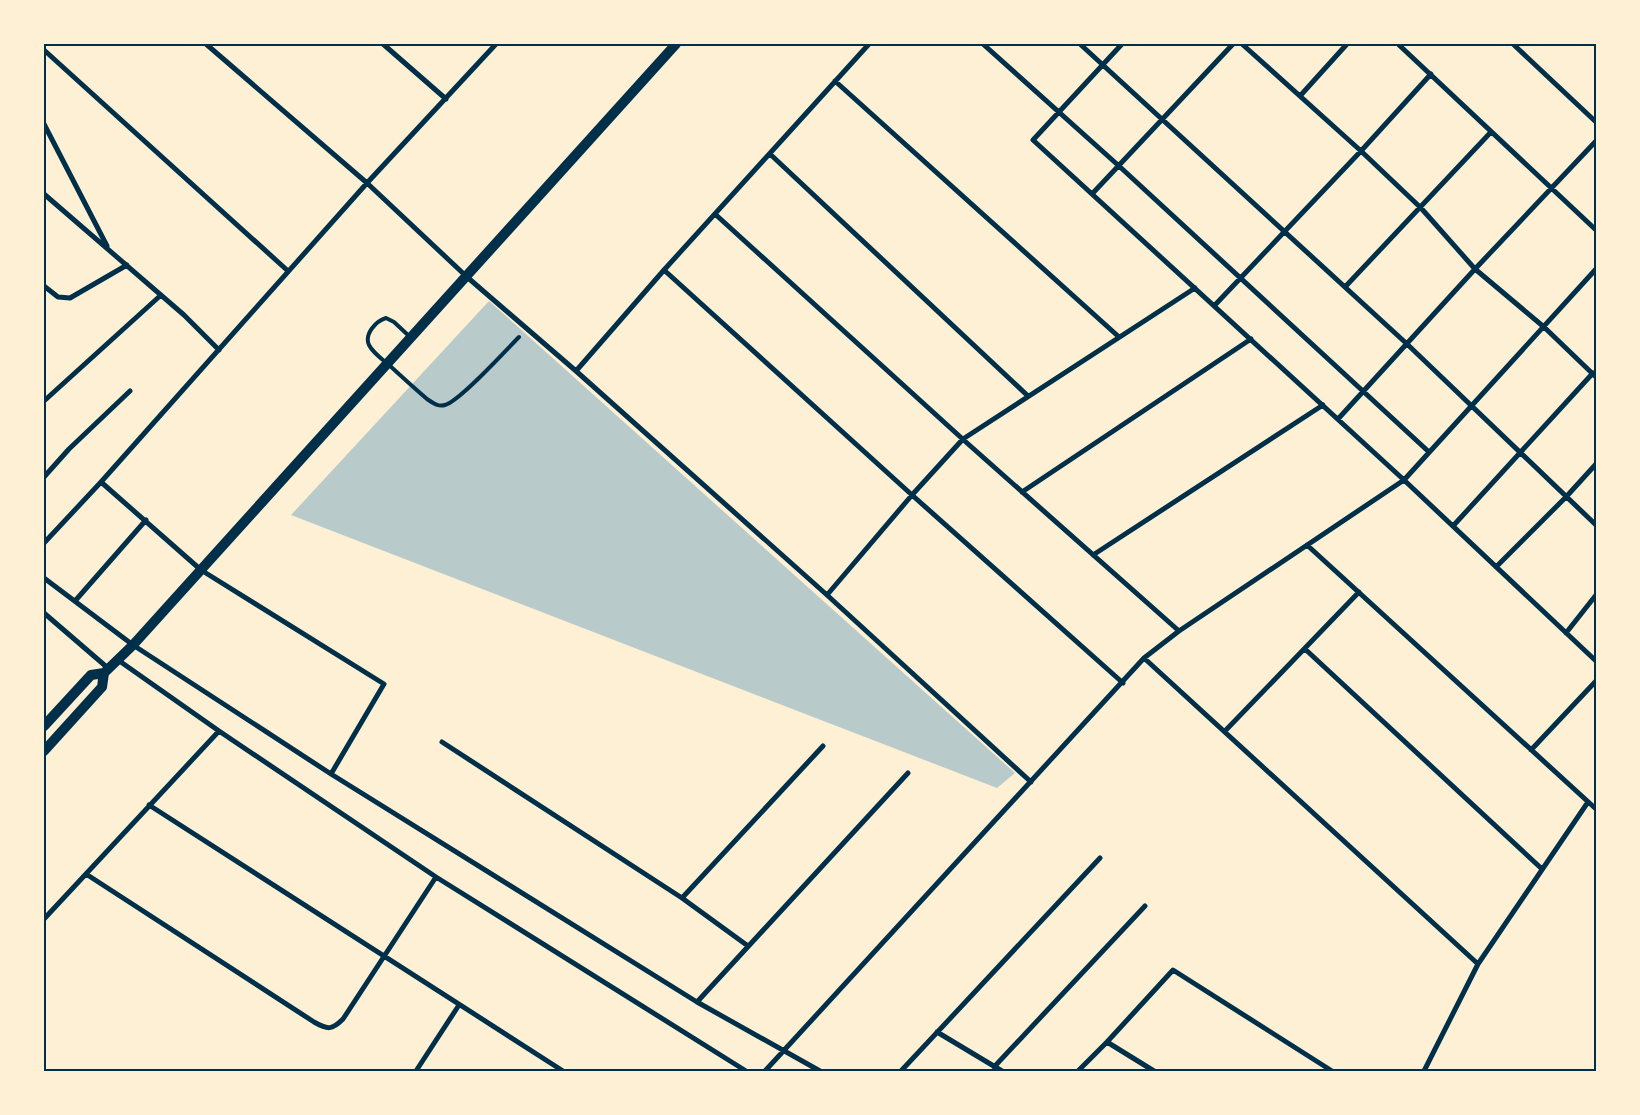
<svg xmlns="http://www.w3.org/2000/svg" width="1640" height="1115" font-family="'IBM Plex Sans',sans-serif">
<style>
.green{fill:#b9caca}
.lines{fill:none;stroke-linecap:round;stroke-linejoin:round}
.service{stroke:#003049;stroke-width:4}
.minor{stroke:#003049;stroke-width:5}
.secondary{stroke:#003049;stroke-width:10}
.neatline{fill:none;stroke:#003049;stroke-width:2}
</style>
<rect width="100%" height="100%" fill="#fdf0d5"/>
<!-- green -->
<path class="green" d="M489 301 1015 773 997 788 291 515Z"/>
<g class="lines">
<!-- service -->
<path class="service" d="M409 336 394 322 386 318C376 321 364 334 369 345 373 353 382 359 389 365 401 376 414 388 427 399 433 403 438 407 445 405 460 401 505 351 519 337"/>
<!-- minor -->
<path class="minor" d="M206 44 367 183 467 277 576 371 827 595 1031 782
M383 44 446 99
M983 44 1119 166 1429 452
M1080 44 1407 344 1596 525
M1122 44 1033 140 1404 480 1596 661
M1242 44 1361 151 1421 208 1475 269 1544 327 1596 377
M1398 44 1596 230
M1513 44 1596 122
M44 50 288 271
M835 81 1119 337
M1300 96 1347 44
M44 124 107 246
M770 154 1028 396
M44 194 184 315 219 350
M1092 194 1233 44
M715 214 967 443 1179 631
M664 270 912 495 1123 683
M44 286 58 297 70 298 127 265
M1345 287 1491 132
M1214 306 1361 151 1431 74
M576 371 664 270 869 44
M44 401 161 295
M1338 419 1475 269 1596 141
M44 477 69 449 130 391
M101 482 201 570 384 684 331 774
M1022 492 1251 339
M1453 526 1593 373
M44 543 101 482 367 183 496 44
M1307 545 1596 809
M1093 555 1323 405
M1496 567 1566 497 1596 464
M44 578 133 645 331 774 697 1002
M827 595 912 495 963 439 1195 288
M75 601 146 520
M44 613 109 669
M1566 633 1596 595
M1305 649 1542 869
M1144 658 1478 964
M118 660 219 731 436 877 746 1071
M1225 731 1359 592
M442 742 682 898
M1531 750 1596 681
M149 805 563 1071
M86 874 314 1022C328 1030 332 1030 343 1019L436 877
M44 919 219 731
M748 946 682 898 823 746
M937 1032 1002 1071
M1107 1042 1154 1071
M994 1067 1145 906
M416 1071 459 1005
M765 1071 1144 658 1179 631 1404 480 1596 269
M820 1071 697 1002 908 773
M901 1071 1100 858
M1078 1071 1107 1042 1173 970 1332 1071
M1424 1071 1478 964 1588 802"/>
<!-- secondary -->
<path class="secondary" d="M44 726 91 675 104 673
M44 751 102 687 104 673 133 645 676 44"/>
</g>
<!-- border -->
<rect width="1640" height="1115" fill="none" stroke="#fdf0d5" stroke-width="90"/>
<rect x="45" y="45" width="1550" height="1025" class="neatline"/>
</svg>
